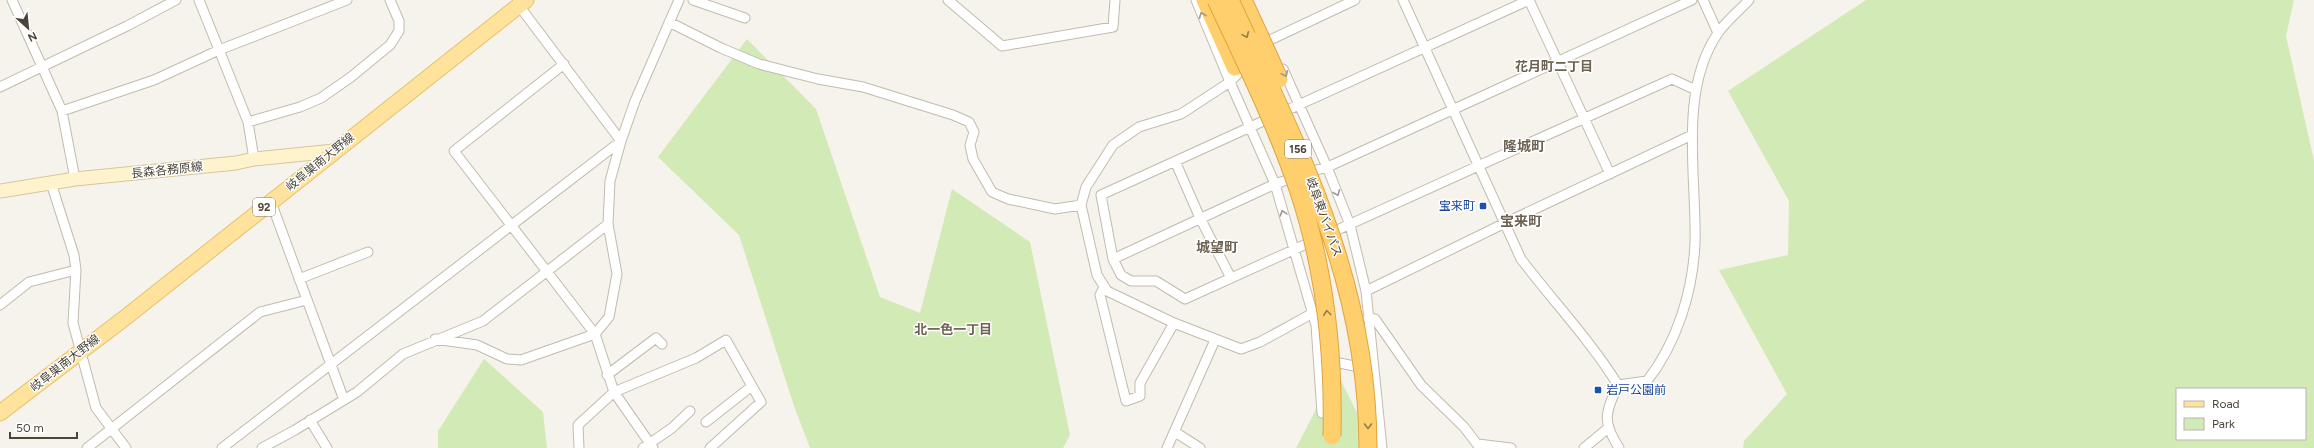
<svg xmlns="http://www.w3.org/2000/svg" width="2314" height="448" font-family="Figtree,'Noto Sans JP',sans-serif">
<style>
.green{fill:#d2eab5;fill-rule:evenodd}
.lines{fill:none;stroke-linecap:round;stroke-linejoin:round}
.street-casing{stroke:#c2bbae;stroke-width:11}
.secondary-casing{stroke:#d6c79b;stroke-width:15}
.primary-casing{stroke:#e6c16a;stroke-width:17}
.highway-casing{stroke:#e0a43c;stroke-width:19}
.street{stroke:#fff;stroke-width:9}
.secondary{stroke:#fff3cd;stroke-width:13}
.primary{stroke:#ffe39c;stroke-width:15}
.highway{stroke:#ffcf6e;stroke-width:17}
.highway-bridge-casing{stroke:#e0a43c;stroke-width:19;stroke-linecap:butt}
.highway-bridge{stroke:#ffcf6e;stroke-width:17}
.oneway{stroke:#9c9892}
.oneway2{stroke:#937c4e}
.transit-dot{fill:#1a4fb4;stroke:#fff;stroke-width:1.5}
.labels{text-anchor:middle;stroke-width:3;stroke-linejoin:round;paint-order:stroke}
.shield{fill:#fff;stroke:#817c74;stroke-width:1}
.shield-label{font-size:11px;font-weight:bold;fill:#4b4439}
.street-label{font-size:12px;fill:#4b4439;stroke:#fff}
.transit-label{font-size:12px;fill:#164399;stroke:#fff;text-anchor:end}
.neighbourhood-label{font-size:13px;font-weight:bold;fill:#6e6250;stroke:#fff}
.quarter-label{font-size:14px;font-weight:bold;fill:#6e6250;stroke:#fff}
</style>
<rect width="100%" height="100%" fill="#f6f3ec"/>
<!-- green -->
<path class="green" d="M1866 0H2294L2286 36 2314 161V448H1743L1744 441 1787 394 1719 270 1788 255 1789 201 1728 91ZM2177 389H2305V439H2177Z
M747 39 816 109 880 297 920 313 952 189 1030 242 1070 435 1063 448H810L794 406 739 235 658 157Z
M484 359 543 412 547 448H438V431Z
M1336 371 1375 448H1296Z"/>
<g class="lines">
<!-- street casing -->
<g class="street-casing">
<path id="street" d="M12 0 62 111 75 179
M199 0 248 122 254 159
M693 0 745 18
M948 0 1002 46 1113 27 1115 0
M1196 0 1230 82 1275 184 1316 325 1322 413
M1403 0 1521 259C1553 301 1590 340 1618 385
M1703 0 1718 33
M517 3 621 141
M669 22 721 48 759 64 818 79 863 87 953 115 969 122 974 132 970 145 973 159 992 192 1008 199 1055 209 1081 205
M1262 47 1270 40 1355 0
M564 64 454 151 595 334 614 392 653 448
M1244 67 1230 82 1181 114 1139 127 1113 145 1086 187 1081 205 1097 275 1107 291 1174 323 1241 349 1260 342 1313 313
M1283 69 1327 167 1350 225 1366 291 1382 448
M0 87 127 26 176 0
M62 111 154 80 219 50 347 0
M248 122 300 107 321 98 351 77 390 45 399 31V21L390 0
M1175 161 1200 218 1231 278
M1610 174C1583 116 1556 58 1529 0L1101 195 1113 259 1121 275 1131 281H1156L1185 299C1348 226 1509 151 1672 79L1696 90
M51 183 74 255 76 270 73 323 96 408 126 448
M271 202 344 400
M1113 259 1275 184 1332 165 1692 0
M299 279 368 252
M1104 287 1100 295 1126 401 1140 396V383L1174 323
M1366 291 1505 223 1692 135
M0 305 29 282 76 270
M1368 318 1375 319 1421 385 1464 427 1480 448
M435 339 477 345 507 359 521 360 595 334 609 317 617 274 608 224 610 181 621 141 635 101 679 0
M1329 361 1365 368
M607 375 656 338 662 344
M1618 385 1647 381C1677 343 1693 291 1695 243 1697 178 1678 91 1718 33 1726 21 1739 11 1749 0
M1618 385C1605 414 1602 421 1619 448
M310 420 327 448
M706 422 752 386
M1175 432 1200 448
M1478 444 1511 448
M87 448 260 312 307 300
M222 448 621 141
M262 448 295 430 357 392 403 354 483 321 608 224
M579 448 578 425 614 392 696 358 726 340 761 402 710 448
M643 448 672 428 690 411
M1167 448 1215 340
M1584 448 1607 429"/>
</g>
<!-- secondary casing -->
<g class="secondary-casing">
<path id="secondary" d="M0 191 75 179 236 163 254 159 334 151"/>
</g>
<!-- primary casing -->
<g class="primary-casing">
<path id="primary" d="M0 413 126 317 526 0"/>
</g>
<!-- highway casing -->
<g class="highway-casing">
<path id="highway" d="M1205 0 1235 67
M1243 0 1261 39"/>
</g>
<!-- street -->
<use href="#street" class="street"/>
<!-- secondary -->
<use href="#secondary" class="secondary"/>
<!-- primary -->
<use href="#primary" class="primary"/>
<!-- highway -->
<use href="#highway" class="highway"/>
<!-- highway-bridge casing -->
<g class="highway-bridge-casing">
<path id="highway-bridge" d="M1216 0C1245 62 1276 124 1298 189 1325 269 1334 352 1332 436
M1230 0C1298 148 1368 280 1368 448
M1261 39 1279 79"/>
</g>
<!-- highway-bridge -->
<use href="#highway-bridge" class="highway-bridge"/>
</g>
<!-- one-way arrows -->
<defs><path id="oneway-chevron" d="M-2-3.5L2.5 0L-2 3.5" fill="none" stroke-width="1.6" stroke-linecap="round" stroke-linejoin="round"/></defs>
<g class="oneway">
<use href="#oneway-chevron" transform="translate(1202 15) rotate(-112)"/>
<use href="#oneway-chevron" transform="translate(1285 74) rotate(66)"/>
<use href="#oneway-chevron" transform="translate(1337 193) rotate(68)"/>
<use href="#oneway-chevron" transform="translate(1283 213) rotate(-106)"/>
</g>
<g class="oneway2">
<use href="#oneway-chevron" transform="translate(1246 35) rotate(66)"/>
<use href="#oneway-chevron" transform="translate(1327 313) rotate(-97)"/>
<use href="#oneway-chevron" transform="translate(1368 426) rotate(90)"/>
</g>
<!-- markers -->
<g class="transit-dot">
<rect x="1479" y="202" width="8" height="8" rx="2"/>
<rect x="1594" y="386" width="8" height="8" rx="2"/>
</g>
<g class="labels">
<!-- shield labels -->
<g class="shield">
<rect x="1285" y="140" width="26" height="18" rx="3"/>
<rect x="253" y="198" width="22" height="18" rx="3"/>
</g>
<g class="shield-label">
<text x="1298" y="153">156</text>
<text x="264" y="211">92</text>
</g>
<!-- street labels -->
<g class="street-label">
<text transform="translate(320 162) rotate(-39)" y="4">岐阜巣南大野線</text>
<text transform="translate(167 170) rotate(-6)" y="4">長森各務原線</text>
<text transform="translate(1324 217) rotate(70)" y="4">岐阜東バイパス</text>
<text transform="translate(65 363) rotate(-38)" y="4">岐阜巣南大野線</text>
</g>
<!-- transit labels -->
<g class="transit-label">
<text x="1475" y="210">宝来町</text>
<text x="1606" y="394" text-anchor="start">岩戸公園前</text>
</g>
<!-- neighbourhood labels -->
<g class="neighbourhood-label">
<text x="1554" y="71">花月町二丁目</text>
<text x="953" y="334">北一色一丁目</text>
</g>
<!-- quarter labels -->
<g class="quarter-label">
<text x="1524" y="151">隆城町</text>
<text x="1521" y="226">宝来町</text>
<text x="1217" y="252">城望町</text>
</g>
</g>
<!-- legend -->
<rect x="2176" y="388" width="130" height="52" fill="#ffffff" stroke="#b7b4b0"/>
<rect x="2184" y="401" width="20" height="6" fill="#ffe39c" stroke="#b7b4b0"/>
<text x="2212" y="408" font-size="12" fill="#4b4439">Road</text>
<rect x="2184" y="418" width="20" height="12" fill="#d2eab5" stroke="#b7b4b0"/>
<text x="2212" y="428" font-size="12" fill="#4b4439">Park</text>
<!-- north arrow -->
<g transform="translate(28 28) rotate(153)" stroke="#ffffff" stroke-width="3" paint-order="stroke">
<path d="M0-3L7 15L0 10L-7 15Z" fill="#4b4439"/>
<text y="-6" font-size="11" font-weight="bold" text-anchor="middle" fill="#4b4439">N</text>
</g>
<!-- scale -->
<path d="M10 432v6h67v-6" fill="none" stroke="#4b4439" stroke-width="2"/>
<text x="16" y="432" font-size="12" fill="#4b4439" stroke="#ffffff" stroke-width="3" paint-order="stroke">50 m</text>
</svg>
